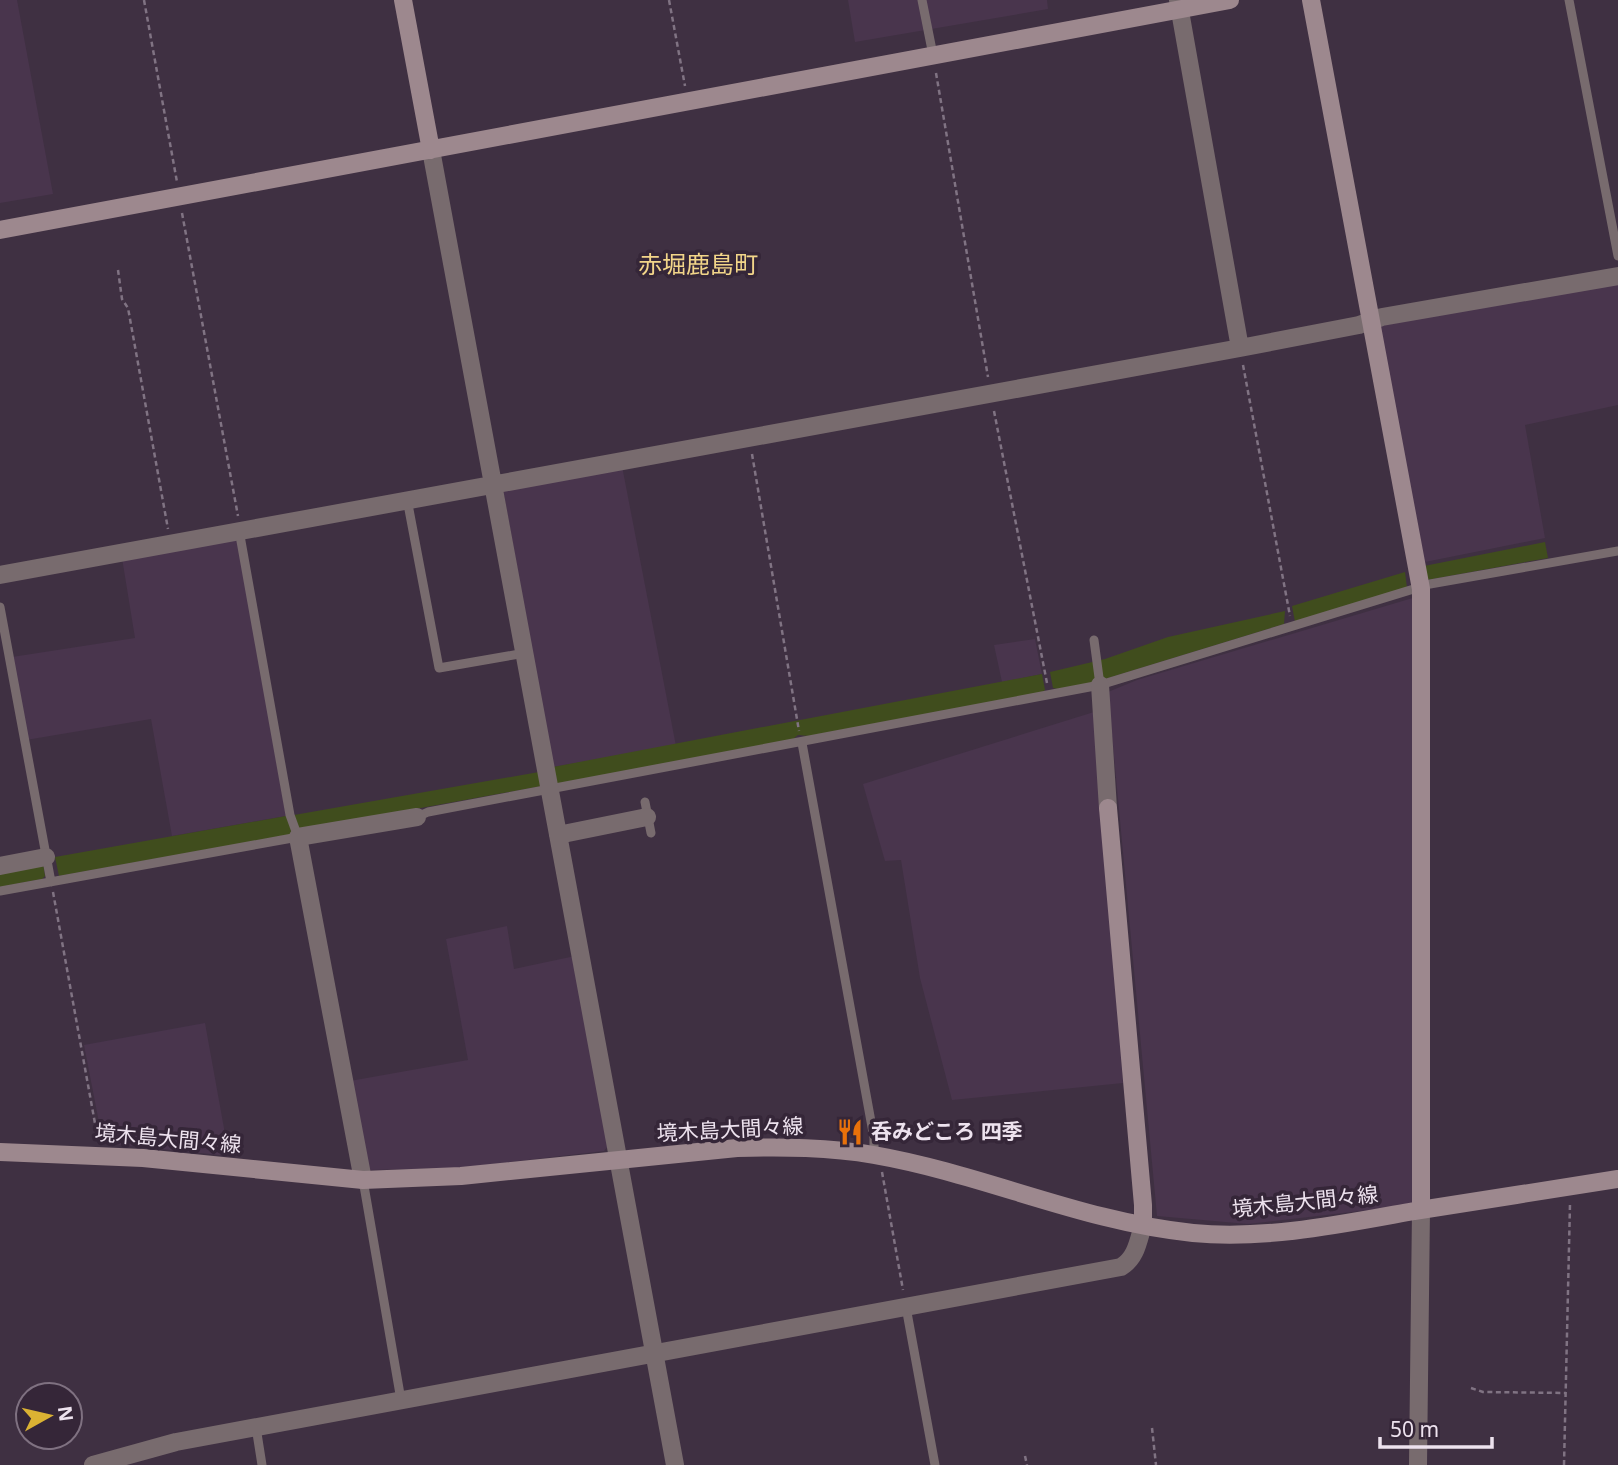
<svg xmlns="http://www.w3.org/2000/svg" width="1618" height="1465" font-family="'Noto Sans','Noto Sans JP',sans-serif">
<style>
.built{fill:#49354d}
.green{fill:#404d1d}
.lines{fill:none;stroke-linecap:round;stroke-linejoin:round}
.path{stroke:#807383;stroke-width:2.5;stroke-dasharray:5 3.5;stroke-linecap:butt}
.lane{stroke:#786b6e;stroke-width:9}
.street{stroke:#786b6e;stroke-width:18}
.secondary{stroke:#9d888e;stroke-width:18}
.labels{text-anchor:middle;stroke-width:7;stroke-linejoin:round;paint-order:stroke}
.street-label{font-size:21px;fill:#ede2ee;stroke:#352638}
.poi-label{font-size:21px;font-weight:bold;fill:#ede2ee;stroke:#352638;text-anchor:start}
.quarter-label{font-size:24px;fill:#f2d589;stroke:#352638}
</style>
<rect width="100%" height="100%" fill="#3f3042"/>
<!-- built -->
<path class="built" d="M0 0H17L53 194 0 203Z
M848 0H1047L1048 9 855 42Z
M1618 282V405L1525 425 1545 538 1425 562 1379 326Z
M622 466 676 746 553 767 503 489Z
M237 536 286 816 172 836 151 719 26 740 12 657 135 638 122 558Z
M1416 597 1412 1205 1248 1224 1157 1216 1108 692 1137 680Z
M1035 639 1042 674 1002 682 994 645Z
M1094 712 1123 1083 952 1100 920 978 901 860 885 861 863 784Z
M507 926 514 969 575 956 609 1145 604 1151 458 1168 370 1170 365 1167 350 1081 468 1060 446 939Z
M205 1023 229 1156 103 1143 84 1045Z"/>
<!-- green -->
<path class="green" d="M1545 542 1548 558 1427 580 1424 566Z
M1405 572 1407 588 1295 622 1292 606Z
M1285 611 1284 624 1092 683 1058 689 1053 688 1050 672 1105 659 1168 637Z
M1042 674 1045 690 1041 693 809 736 798 735 792 740 556 784 553 767Z
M539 772 542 786 300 830 294 815Z
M286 816 293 834 59 876 55 857Z
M43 863 45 876 42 879 0 887V871Z"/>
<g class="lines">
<!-- path -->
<path class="path" d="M144 0 177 182
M669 0 685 86
M936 73 988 377
M182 213 238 516
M118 270 122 299 128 308 168 529
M1243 365 1290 616
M994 411 1047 683
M752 454 799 731
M53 892 98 1140
M882 1172 903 1290
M1471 1388 1483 1392 1566 1393
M1152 1428 1156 1465
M1025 1456 1027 1465
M1564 1465 1570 1204"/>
<!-- lane -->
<path class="lane" d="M922 0 933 55
M1569 0 1618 256
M407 499 439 668 525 653
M0 607 51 882
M1094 640 1100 685
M802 743 874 1138V1155
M645 802 651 833
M417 817 428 812 1100 685 1430 584 1618 551
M0 891 298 837 290 815 239 530
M363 1180 401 1400
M906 1307 935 1465
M256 1427 262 1465"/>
<!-- street -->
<path class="street" d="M1178 0 1240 348
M431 150 675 1465
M0 575 1240 348 1359 325 1382 317 1618 276
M1100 685 1108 808
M558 835 647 817
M0 866 46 857
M363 1180 298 837 417 817
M93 1465 176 1442 1121 1267C1136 1258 1138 1242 1143 1225
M1418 1465 1421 1210"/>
<!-- secondary -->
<path class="secondary" d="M403 0 431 150
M1311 0 1421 589V1210
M0 230 1230 0
M1108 808 1143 1205V1225
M0 1152 143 1158 363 1180 461 1176 737 1148C783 1147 829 1147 874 1155 983 1174 1083 1222 1193 1233 1266 1240 1342 1224 1414 1211 1482 1200 1550 1190 1618 1179"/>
</g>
<!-- icons -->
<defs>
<g id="restaurant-bare" transform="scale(2.1)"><path d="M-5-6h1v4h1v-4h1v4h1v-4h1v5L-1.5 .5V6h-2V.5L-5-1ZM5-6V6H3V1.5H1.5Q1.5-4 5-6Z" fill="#e8710a" stroke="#352638" stroke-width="2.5" paint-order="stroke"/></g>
</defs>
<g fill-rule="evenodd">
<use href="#restaurant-bare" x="850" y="1132"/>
</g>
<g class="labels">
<!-- street labels -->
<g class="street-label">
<text transform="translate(730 1130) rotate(-3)" y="7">境木島大間々線</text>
<text transform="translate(168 1139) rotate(5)" y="7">境木島大間々線</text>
<text transform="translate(1305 1202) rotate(-6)" y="7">境木島大間々線</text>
</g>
<!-- poi labels -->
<g class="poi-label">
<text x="871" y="1139">呑みどころ 四季</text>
</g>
<!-- quarter labels -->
<g class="quarter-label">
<text x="698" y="273">赤堀鹿島町</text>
</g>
</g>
<!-- north arrow -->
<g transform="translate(49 1416) rotate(82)"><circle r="33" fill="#352638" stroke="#7f7181" stroke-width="2"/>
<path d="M0-5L12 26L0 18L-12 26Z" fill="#dbb233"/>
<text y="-10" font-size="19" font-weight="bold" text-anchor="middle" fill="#ede2ee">N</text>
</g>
<!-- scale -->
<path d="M1380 1437v10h112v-10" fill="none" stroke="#ede2ee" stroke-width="3.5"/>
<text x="1390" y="1437" font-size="21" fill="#ede2ee" stroke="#352638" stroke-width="5" paint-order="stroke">50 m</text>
</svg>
